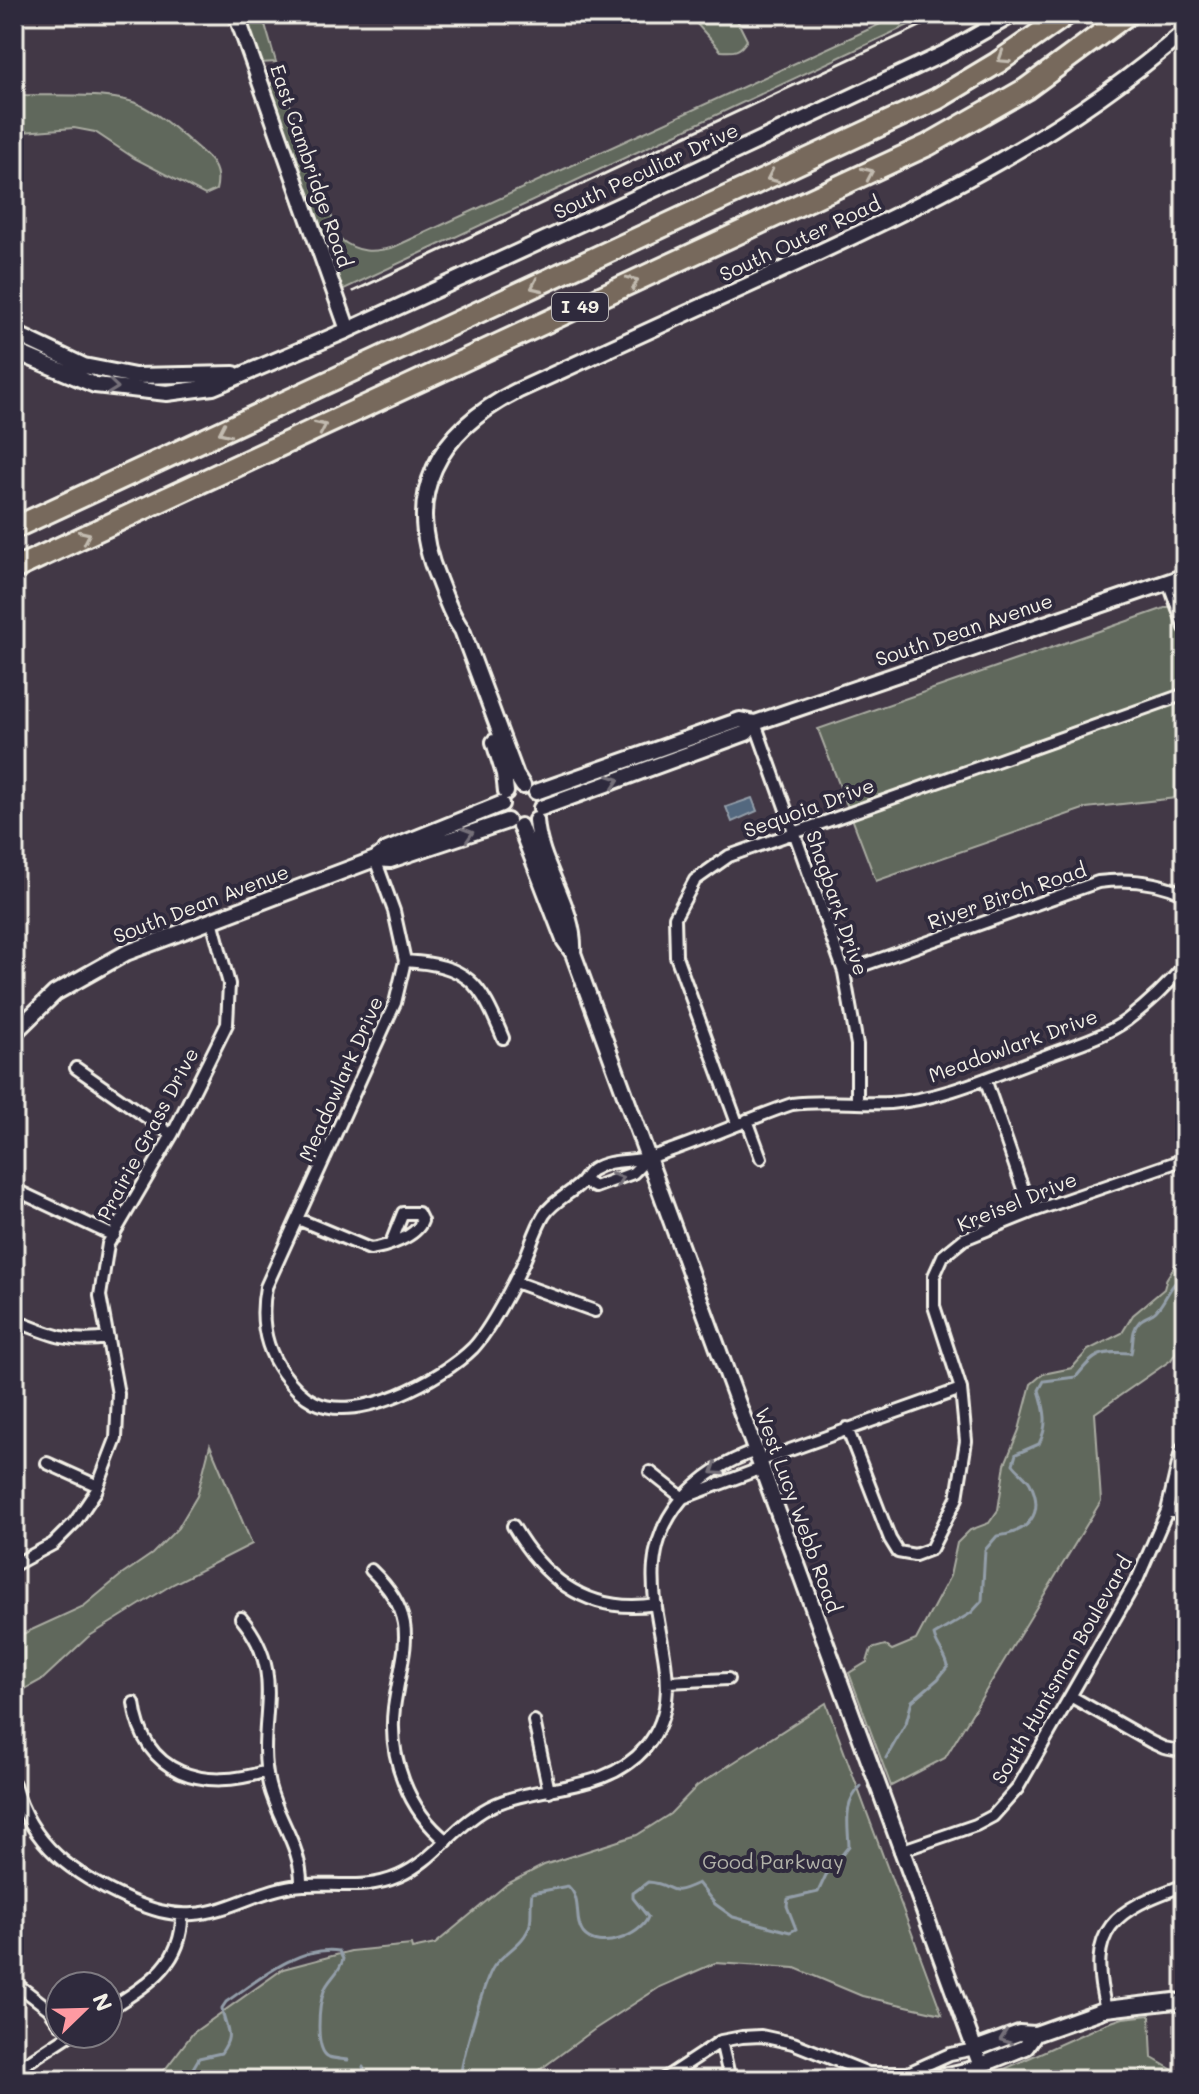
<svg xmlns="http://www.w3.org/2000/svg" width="1199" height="2094" font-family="Mali,sans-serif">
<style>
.green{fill:#61685b;stroke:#aaaca2;stroke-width:2}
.water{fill:#53677f;stroke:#939ea9;stroke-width:2}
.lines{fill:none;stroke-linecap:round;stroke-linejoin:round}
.stream{stroke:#939ea9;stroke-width:3}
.minor-casing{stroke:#f4f1e8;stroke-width:16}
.tertiary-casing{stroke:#f4f1e8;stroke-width:20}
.motorway-casing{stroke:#f4f1e8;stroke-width:26}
.minor{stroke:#2f2a3d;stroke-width:10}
.tertiary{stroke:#2f2a3d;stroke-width:14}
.motorway{stroke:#77695c;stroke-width:20}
.rail{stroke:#f4f1e8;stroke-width:3}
.oneway{stroke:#c2bbb0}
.oneway2{stroke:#747079}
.labels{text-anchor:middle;stroke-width:8;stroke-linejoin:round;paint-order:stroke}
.shield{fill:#2f2a3d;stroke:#b9b5b5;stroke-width:2}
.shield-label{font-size:18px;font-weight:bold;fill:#f4f1e8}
.street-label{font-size:20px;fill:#f4f1e8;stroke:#2f2a3d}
.park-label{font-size:20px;fill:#b2b3a9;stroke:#2f2a3d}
</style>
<rect width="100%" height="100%" fill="#423846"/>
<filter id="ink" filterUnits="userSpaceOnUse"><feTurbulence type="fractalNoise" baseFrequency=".0125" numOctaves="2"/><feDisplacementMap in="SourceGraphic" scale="16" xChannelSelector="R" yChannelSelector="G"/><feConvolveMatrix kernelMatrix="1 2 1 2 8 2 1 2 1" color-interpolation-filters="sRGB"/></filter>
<g filter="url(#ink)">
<!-- green -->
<path class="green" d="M242 14H262L276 62 259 63Z
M688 14H734L747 40C740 52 734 52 721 51Z
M902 14H932L342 290 268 84 281 81 340 239C358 253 373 253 394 247Z
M14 95C46 96 111 92 138 104 158 113 176 130 193 144 209 158 222 167 216 190L205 195 134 158 95 132 74 128 22 132 14 129Z
M1185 601V797L1086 808 876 881 818 729Z
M1185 1250V1338L1171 1360 1095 1413 1101 1501 945 1758 891 1786 849 1673 867 1662 871 1649 885 1645 892 1650 916 1640 950 1576 957 1543 970 1530 989 1523 998 1510 1005 1464 1019 1430 1031 1384 1043 1374 1072 1368 1088 1350 1122 1333 1133 1315 1164 1289 1167 1278Z
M210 1445 252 1544 173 1584 88 1637 43 1679 14 1695V1638L84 1606 120 1576 152 1554 178 1528 197 1496Z
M826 1703 942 2014 862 1996 795 1968 715 1963 660 1987 595 2029 526 2080H157L193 2033 283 1969 351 1951 411 1945 412 1949 435 1944 507 1884 544 1865 637 1835 670 1814 697 1786Z
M1150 2015 1152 2058 1185 2077V2080H1096L1055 2072 1000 2071 1105 2024 1123 2018Z"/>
<!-- water -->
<path class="water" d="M752 798 757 811 732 822 726 807Z"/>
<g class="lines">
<!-- stream -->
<path class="stream" d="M1173 1286 1185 1281
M886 1758 906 1723 912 1701 938 1679 948 1666C945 1653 937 1648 934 1635L971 1613 982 1601 985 1550 997 1536C1027 1533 1046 1514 1030 1483 1026 1476 1018 1471 1013 1464L1016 1454 1039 1444C1049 1424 1045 1410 1039 1390L1044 1381 1076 1377C1095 1353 1100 1351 1131 1353 1134 1343 1131 1330 1139 1322 1143 1317 1151 1316 1156 1311 1167 1300 1170 1282 1185 1276
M363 2067 368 2080
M186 2080 199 2058 221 2053C236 2032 224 2030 222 2008L226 2002C258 1980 299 1945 339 1951L343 1959C340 1973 328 1979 324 1991 319 2005 314 2050 329 2057 334 2059 343 2059 348 2060
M460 2080C461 2062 484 1980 494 1966 505 1951 525 1944 530 1924 532 1914 530 1903 532 1893L568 1886C583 1900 573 1919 583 1933 598 1952 641 1936 648 1917L633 1898V1893L648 1882C677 1884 664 1899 698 1883L715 1904 733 1917 790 1932 796 1929 787 1906 788 1899 818 1892 826 1875 849 1846C848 1823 843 1804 861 1786"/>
<!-- minor casing -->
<g class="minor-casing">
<path id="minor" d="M1168 581 1185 628
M755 723 844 972 857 1045V1101
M375 859 394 911 405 961 395 1003 266 1287C260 1318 264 1347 283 1373 291 1384 302 1396 314 1402 358 1424 442 1379 473 1348 490 1330 515 1282 525 1259 531 1245 536 1228 544 1215 553 1201 570 1194 581 1183 585 1179 587 1173 592 1170 611 1158 631 1163 651 1157 699 1142 745 1120 792 1104 825 1099 858 1105 890 1103 943 1099 994 1075 1043 1057 1071 1046 1102 1038 1127 1020 1148 1004 1168 985 1185 965
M405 961C468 965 480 982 503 1038
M844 972 1098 882C1129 878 1156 881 1185 894
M76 1068 172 1135
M985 1079 1031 1212
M747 1120 761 1158
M737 1123 676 956 675 917 695 880 729 856 1185 694
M583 1181 595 1187 633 1173 648 1158
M18 1191 114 1236
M298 1219 370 1249C386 1247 416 1237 422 1221L418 1213H403L391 1243
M515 1282 595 1311
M14 1320C49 1334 69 1344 108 1338
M847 1428 890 1539 898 1552 915 1555 931 1549 957 1498 966 1441 961 1389 934 1306V1276L943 1256 964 1239 1031 1212 1185 1159
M759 1461 961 1389
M47 1463 98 1486
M650 1472 683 1498
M685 1497 762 1468
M1167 1511 1185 1514
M513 1526C545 1581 590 1615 656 1604
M14 1565 53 1544 75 1522 96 1491 116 1439 118 1394 100 1296 108 1244 173 1133 227 1024 229 984 212 920
M371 1570C423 1620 402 1648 394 1708 388 1756 408 1811 447 1841
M241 1618C290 1677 254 1721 269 1785 278 1821 302 1847 301 1885
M667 1682 728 1679
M1072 1697 1151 1742 1164 1748 1185 1752
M134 1703C143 1775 205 1792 266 1771
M534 1721 549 1791
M14 1784C31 1846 74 1875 129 1900 150 1909 170 1916 193 1914 228 1912 257 1891 292 1886 328 1881 363 1892 399 1876 437 1859 457 1821 496 1804 545 1783 607 1793 646 1747 706 1675 610 1585 681 1500 701 1477 726 1461 756 1451
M900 1851 976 1825 993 1816 1017 1789 1138 1578 1167 1511 1181 1451 1185 1444
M14 1982 49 2009 60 2024
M1106 2009C1085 1928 1114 1910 1185 1885
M108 2010C146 1985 183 1965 182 1915
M721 2041 730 2080
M14 2071 71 2034
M910 2072 950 2054 975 2049
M662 2080 721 2041 742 2037 761 2036 793 2043 868 2073H909L935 2076 981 2065"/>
</g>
<!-- tertiary casing -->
<g class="tertiary-casing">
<path id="tertiary" d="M236 14 348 330
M14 333 84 366 135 376 234 374
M14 351 95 385 167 393 213 387 348 330 668 183 945 53 1014 14
M494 742 504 774 506 792
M523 786 516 775 462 630C451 615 445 597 438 579 402 494 438 431 517 391 604 351 690 312 777 272 926 203 1059 140 1185 31
M536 792 740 720 755 723
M541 808 746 733 755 723 1185 576
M536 820C539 866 576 908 573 953
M520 826 564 940 573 953 986 2080
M375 859 390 860 507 821
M14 1033 55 993 126 953 375 859 387 850 501 804
M975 2049 1019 2033 1035 2034 1106 2009 1174 2001 1185 2005
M981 2065 1026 2047 1035 2034"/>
</g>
<!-- motorway casing -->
<g class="motorway-casing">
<path id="motorway" d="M14 528 937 99 997 63 1067 14
M14 569 928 145 1026 89 1128 14"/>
</g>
<!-- minor -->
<use href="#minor" class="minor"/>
<!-- tertiary -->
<use href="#tertiary" class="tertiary"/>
<!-- motorway -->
<use href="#motorway" class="motorway"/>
<!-- rail -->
<path class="rail" d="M354 291 946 14"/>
</g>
<!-- one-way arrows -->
<defs><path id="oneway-chevron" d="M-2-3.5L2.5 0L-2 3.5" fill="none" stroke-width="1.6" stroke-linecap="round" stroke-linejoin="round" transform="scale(2)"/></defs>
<g class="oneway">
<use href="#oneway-chevron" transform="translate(1003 58) rotate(147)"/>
<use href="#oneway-chevron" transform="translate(868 173) rotate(-25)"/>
<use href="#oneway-chevron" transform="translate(772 177) rotate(155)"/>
<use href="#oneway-chevron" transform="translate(633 282) rotate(-25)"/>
<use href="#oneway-chevron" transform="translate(536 286) rotate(155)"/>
<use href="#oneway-chevron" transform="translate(321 427) rotate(-25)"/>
<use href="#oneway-chevron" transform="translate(224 431) rotate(155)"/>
<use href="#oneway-chevron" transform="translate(85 536) rotate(-25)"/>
</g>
<g class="oneway2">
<use href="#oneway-chevron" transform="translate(113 387) rotate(6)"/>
<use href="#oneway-chevron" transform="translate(614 781) rotate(-20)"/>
<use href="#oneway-chevron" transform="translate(468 834) rotate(-18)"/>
<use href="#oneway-chevron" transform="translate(618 1179) rotate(-21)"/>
<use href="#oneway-chevron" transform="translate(716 1470) rotate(147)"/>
<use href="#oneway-chevron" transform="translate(1005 2038) rotate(160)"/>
</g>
</g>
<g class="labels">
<!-- shield labels -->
<rect class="shield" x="552" y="293" width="56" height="28" rx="6"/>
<g class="shield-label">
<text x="580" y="313">I 49</text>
</g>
<!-- street labels -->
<g class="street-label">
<text transform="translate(311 166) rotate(71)" y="7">East Cambridge Road</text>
<text transform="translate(646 171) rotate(-25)" y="7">South Peculiar Drive</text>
<text transform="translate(800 239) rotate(-25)" y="7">South Outer Road</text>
<text transform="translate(964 630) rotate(-19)" y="7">South Dean Avenue</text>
<text transform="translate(809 808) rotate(-20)" y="7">Sequoia Drive</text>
<text transform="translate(1007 896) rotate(-19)" y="7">River Birch Road</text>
<text transform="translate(837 903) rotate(71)" y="7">Shagbark Drive</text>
<text transform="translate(201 904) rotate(-21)" y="7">South Dean Avenue</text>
<text transform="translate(1013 1046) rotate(-20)" y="7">Meadowlark Drive</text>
<text transform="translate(341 1079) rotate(-66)" y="7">Meadowlark Drive</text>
<text transform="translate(148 1134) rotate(-62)" y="7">Prairie Grass Drive</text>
<text transform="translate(1017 1202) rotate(-22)" y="7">Kreisel Drive</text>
<text transform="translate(798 1510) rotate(70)" y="7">West Lucy Webb Road</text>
<text transform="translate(1062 1670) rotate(-60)" y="7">South Huntsman Boulevard</text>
</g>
<!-- park labels -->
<g class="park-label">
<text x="773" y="1869">Good Parkway</text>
</g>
</g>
<!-- margin -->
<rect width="1199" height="2094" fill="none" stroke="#2f2a3d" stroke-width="48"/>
<rect x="24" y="24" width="1151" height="2046" fill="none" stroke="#f4f1e8" stroke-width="3" filter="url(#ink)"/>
<!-- north arrow -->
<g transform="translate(84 2010) rotate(67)"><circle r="38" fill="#2f2a3d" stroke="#7e7a81" stroke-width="2"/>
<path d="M0-6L14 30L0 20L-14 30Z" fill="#ff9aa2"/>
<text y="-12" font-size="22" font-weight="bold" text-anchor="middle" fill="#f4f1e8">N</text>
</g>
</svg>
